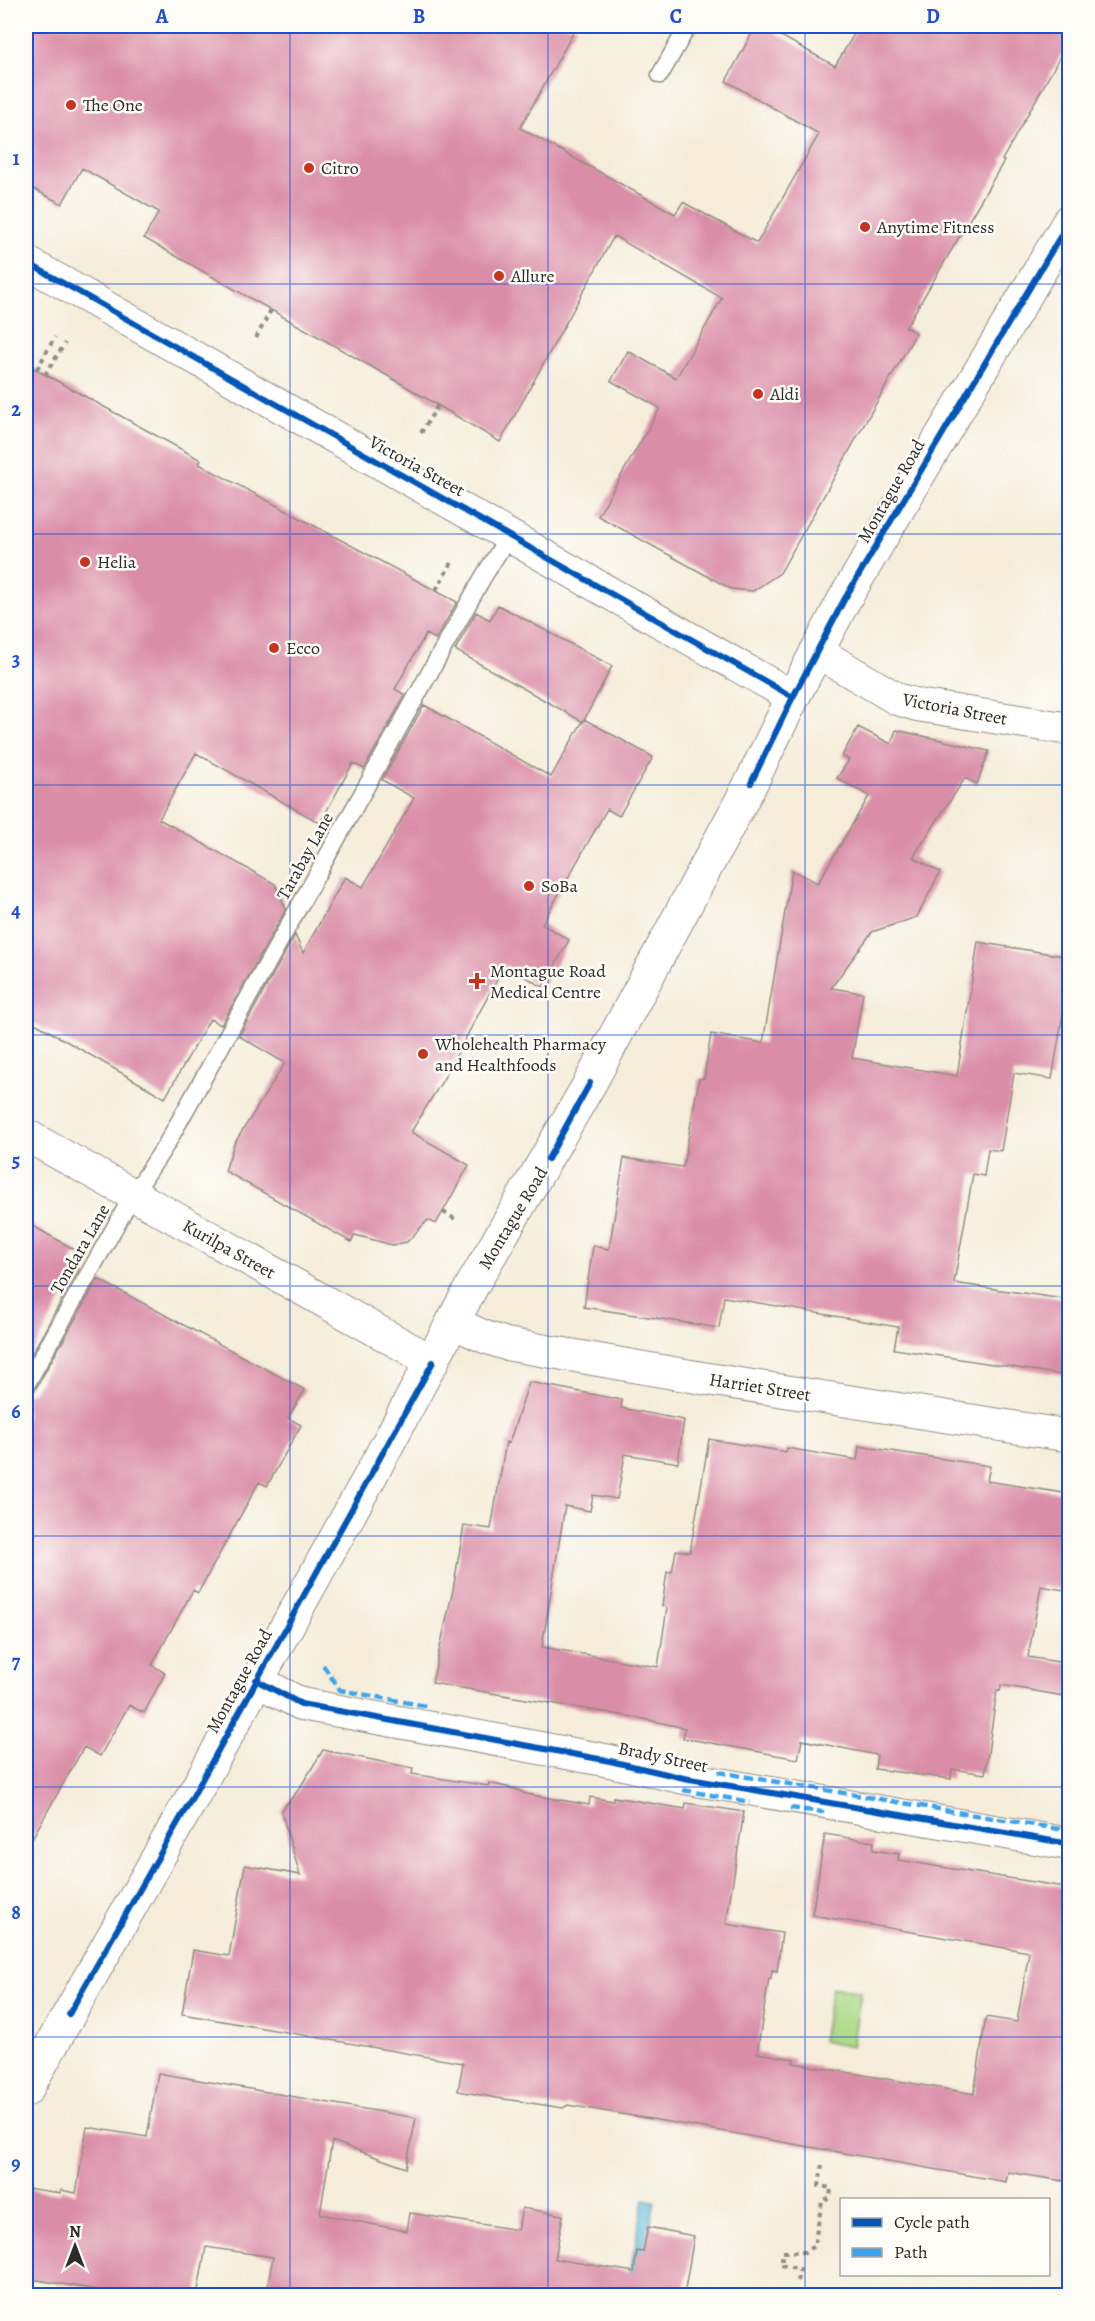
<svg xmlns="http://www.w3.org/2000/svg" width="1095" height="2321" font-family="Alegreya,serif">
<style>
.green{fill:#abd986;stroke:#6b8258;stroke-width:1.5}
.water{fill:#5ebadc;stroke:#447284;stroke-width:1.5}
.building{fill:#da8da7}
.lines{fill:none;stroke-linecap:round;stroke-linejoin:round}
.lane-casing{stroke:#908c82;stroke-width:19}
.street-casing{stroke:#908c82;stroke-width:34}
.secondary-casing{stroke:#908c82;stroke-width:35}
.path{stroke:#908c82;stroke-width:4;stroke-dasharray:4.5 4.5;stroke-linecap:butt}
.lane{stroke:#fff;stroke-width:16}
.street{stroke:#fff;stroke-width:32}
.secondary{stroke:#fff;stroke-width:33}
.quiet{stroke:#3ea3eb;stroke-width:4.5;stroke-dasharray:9 4.5;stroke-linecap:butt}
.cycleway-casing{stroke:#fdfcf7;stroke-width:10}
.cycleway{stroke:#0057b8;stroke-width:6}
.grid{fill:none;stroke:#1d4ed8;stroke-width:1.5;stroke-opacity:0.55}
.poi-dot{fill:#c8321e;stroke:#fdfcf7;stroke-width:2}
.labels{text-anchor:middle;stroke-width:5;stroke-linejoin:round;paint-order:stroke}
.poi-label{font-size:18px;fill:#2b2b2b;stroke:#fdfcf7;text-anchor:start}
.street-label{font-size:18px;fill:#2b2b2b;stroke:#fdfcf7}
.neatline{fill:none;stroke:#1d4ed8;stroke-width:2}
.grid-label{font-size:20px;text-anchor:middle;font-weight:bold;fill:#1d4ed8}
</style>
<rect width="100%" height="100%" fill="#fdfcf7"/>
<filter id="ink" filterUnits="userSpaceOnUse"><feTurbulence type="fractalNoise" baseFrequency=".0167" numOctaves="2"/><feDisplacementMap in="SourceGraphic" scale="12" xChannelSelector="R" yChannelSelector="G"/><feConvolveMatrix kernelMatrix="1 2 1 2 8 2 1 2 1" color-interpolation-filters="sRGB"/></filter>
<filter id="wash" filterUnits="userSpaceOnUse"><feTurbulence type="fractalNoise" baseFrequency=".008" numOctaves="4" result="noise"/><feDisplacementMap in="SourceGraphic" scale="24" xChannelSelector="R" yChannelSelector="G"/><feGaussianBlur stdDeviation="1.35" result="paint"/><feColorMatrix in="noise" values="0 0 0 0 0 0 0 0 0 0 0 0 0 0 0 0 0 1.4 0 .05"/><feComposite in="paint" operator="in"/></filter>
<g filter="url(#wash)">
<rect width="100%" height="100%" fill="#f5edda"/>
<!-- green -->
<path class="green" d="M832 1987 861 1992 852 2047 822 2041Z"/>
<!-- water -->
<path class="water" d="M644 2199 655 2201 637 2295 626 2293Z"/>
<g id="blocks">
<!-- building -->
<path class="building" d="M26 26H577L520 128 675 214 683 202 757 243 819 134 726 81 756 26H763L835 66 859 26H1070V39L1002 160 1004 161 906 327 916 333 780 573 753 591 731 589 598 516 660 408 611 381 628 351 676 378 722 298 614 236 500 442 395 380 144 238 159 212 82 168 62 204 26 185Z
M26 364 201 460 199 464 457 602 436 639 426 634 395 689 405 695 364 769 353 763 320 823 196 753 159 819 275 884 286 909 221 1025 210 1019 165 1098 26 1018Z
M498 605 612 666 583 722 455 650 476 612 490 620Z
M424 705 551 777 584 719 653 757 619 816 607 809 542 924 569 940 543 987 505 965 444 1078 411 1132 469 1165 436 1224 428 1220 407 1242 392 1245 355 1235 351 1242 225 1171 234 1144 285 1063 239 1036 295 935 303 953 345 877 363 887 414 798 382 780Z
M858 727 891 744 896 730 989 751 977 784 965 778 913 857 940 872 917 917 872 932 831 988 863 993 852 1058 957 1076 978 942 1070 957V972L1052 1079 1014 1073 1001 1151 988 1149 984 1176 973 1174 954 1283 1070 1300V1376L894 1349 898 1327 724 1297 719 1328 584 1307 593 1246 609 1249 624 1158 683 1167 699 1079 704 1078 711 1034 763 1043 792 870 818 883 869 796 837 778 849 760 842 756Z
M26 1222 77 1251 70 1264 79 1269 26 1364Z
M98 1279 305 1390 288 1418 301 1425 267 1486 259 1482 198 1593 193 1590 152 1665 165 1673 144 1713 129 1705 100 1756 84 1747 26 1849V1395L35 1390Z
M529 1382 622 1400 621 1408 684 1420 678 1463 625 1454 617 1499 593 1495 590 1511 565 1506 542 1647 658 1667 667 1608 662 1606 667 1572H672L676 1550 690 1552 709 1439 786 1452 787 1448 857 1460 859 1446 990 1466 987 1481 1070 1494V1591L1041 1586 1028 1657 1070 1664V1697L1001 1685 1000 1691 997 1690 985 1774 952 1769 951 1779 875 1769 877 1755 802 1740 798 1759 683 1738 685 1728 639 1718 432 1683 453 1590 464 1525 491 1529 506 1442 509 1443Z
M323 1750 413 1768 412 1774 488 1786 489 1783 515 1789 526 1794 589 1805 590 1797 613 1801V1797L685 1809 686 1803 744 1812 726 1924 782 1933 777 1971 772 1970 771 1978H769L757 2053 794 2059 793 2063 974 2094 986 2017 1017 2022 1029 1952 812 1915 825 1834 874 1842 873 1850 899 1854 898 1860 1070 1888V2182L1008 2172 1006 2182 687 2125 568 2105 563 2108 497 2098 458 2091 463 2063 182 2014 193 1950 229 1956 245 1865 300 1875 281 1811 299 1789Z
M158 2073 416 2118 406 2168 332 2141 320 2214 407 2231 410 2213 518 2230 522 2208 563 2215 555 2259 634 2272 637 2251 643 2252 648 2227 694 2236 684 2295H266L273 2257 206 2247 197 2295H128L26 2278V2188L60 2193 61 2190 76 2193 87 2127 147 2137Z"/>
</g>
</g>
<g filter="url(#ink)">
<use href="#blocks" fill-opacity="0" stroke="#908c82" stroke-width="1.5"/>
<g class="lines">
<!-- lane casing -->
<g class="lane-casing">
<path id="lane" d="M660 75 688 26
M26 1385 133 1195 166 1145 482 579 509 535"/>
</g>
<!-- street casing -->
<g class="street-casing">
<path id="street" d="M26 262 793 697
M816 651 897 699 917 705 1070 729
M26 1135 433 1362
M454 1323 485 1337 506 1344 708 1379 1070 1436
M256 1680 301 1704 610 1761 684 1778 1070 1844"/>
</g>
<!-- secondary casing -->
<g class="secondary-casing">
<path id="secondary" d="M26 2090 189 1803 372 1473 473 1284 590 1083 751 783 793 697 844 600 1070 220"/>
</g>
<!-- path -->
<path class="path" d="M256 338 271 310
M37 369 55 337
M45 375 65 343
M421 433 438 405
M436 590 452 562
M443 1212 457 1220
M797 2281 800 2269 781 2265 783 2252H805L814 2246 822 2202 830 2198 831 2188 819 2186 822 2165"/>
<!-- lane -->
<use href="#lane" class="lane"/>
<!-- street -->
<use href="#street" class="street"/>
<!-- secondary -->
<use href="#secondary" class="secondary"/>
<!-- quiet -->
<path class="quiet" d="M323 1665 340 1690 426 1706
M718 1772 1070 1831
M683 1790 750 1802
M790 1808 822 1812V1810"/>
<!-- cycleway casing -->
<g class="cycleway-casing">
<path id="cycleway" d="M26 262 793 697
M751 783 793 697 844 600 1070 220
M548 1159 590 1083
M256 1680 301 1704 610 1761 684 1778 1070 1844
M69 2014 189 1803 433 1362"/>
</g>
<!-- cycleway -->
<use href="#cycleway" class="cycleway"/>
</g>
</g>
<!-- grid -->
<path class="grid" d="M290 26V2296M548 26V2296M805 26V2296M26 284H1070M26 534H1070M26 785H1070M26 1035H1070M26 1286H1070M26 1536H1070M26 1787H1070M26 2037H1070"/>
<!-- markers -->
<g class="poi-dot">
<circle cx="71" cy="105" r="6"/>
<circle cx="309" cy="168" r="6"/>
<circle cx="865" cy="227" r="6"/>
<circle cx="499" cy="276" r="6"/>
<circle cx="758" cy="394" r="6"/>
<circle cx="85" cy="562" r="6"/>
<circle cx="274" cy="648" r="6"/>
<circle cx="529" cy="886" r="6"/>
<path d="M474 972h6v6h6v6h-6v6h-6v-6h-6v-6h6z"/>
<circle cx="423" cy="1054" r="6"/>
</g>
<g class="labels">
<!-- poi labels -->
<g class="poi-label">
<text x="83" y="111">The One</text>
<text x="321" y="174">Citro</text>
<text x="877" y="233">Anytime Fitness</text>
<text x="511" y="282">Allure</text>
<text x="770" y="400">Aldi</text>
<text x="97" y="568">Helia</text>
<text x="286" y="654">Ecco</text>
<text x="541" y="892">SoBa</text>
<text x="490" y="977">Montague Road<tspan x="490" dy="21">Medical Centre</tspan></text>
<text x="435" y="1050">Wholehealth Pharmacy<tspan x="435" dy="21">and Healthfoods</tspan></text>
</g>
<!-- street labels -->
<g class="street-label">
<text transform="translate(417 466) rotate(29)" y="6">Victoria Street</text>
<text transform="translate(891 491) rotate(-60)" y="6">Montague Road</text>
<text transform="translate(955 709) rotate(11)" y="6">Victoria Street</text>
<text transform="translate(305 856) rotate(-61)" y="6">Tarabay Lane</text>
<text transform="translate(513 1218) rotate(-59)" y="6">Montague Road</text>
<text transform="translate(80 1249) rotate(-60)" y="6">Tondara Lane</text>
<text transform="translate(229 1249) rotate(29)" y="6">Kurilpa Street</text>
<text transform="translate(760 1387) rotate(9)" y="6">Harriet Street</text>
<text transform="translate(239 1681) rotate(-61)" y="6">Montague Road</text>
<text transform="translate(663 1757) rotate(12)" y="6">Brady Street</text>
</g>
</g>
<!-- margin -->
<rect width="1095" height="2321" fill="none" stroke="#fdfcf7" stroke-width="66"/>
<!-- legend -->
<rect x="840" y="2198" width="210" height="78" fill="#fdfcf7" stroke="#a9a8a5" stroke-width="1.5"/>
<rect x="852" y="2218" width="30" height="9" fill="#0057b8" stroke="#a9a8a5" stroke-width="1.5"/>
<text x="894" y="2228" font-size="18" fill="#2b2b2b">Cycle path</text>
<rect x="852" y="2248" width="30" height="9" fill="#3ea3eb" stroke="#a9a8a5" stroke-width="1.5"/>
<text x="894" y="2258" font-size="18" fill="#2b2b2b">Path</text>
<!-- north arrow -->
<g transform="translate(75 2246)" stroke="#fdfcf7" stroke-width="4.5" paint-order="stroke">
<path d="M0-4.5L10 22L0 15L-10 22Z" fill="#2b2b2b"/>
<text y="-9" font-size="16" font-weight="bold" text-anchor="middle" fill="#2b2b2b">N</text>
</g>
<rect x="33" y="33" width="1029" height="2255" class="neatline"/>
<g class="grid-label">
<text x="162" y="23">A</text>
<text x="419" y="23">B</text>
<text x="676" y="23">C</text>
<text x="933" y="23">D</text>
<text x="16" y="165">1</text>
<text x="16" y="416">2</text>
<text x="16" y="666">3</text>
<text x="16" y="917">4</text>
<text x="16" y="1167">5</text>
<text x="16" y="1418">6</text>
<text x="16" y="1668">7</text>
<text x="16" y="1919">8</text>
<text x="16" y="2170">9</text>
</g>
</svg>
